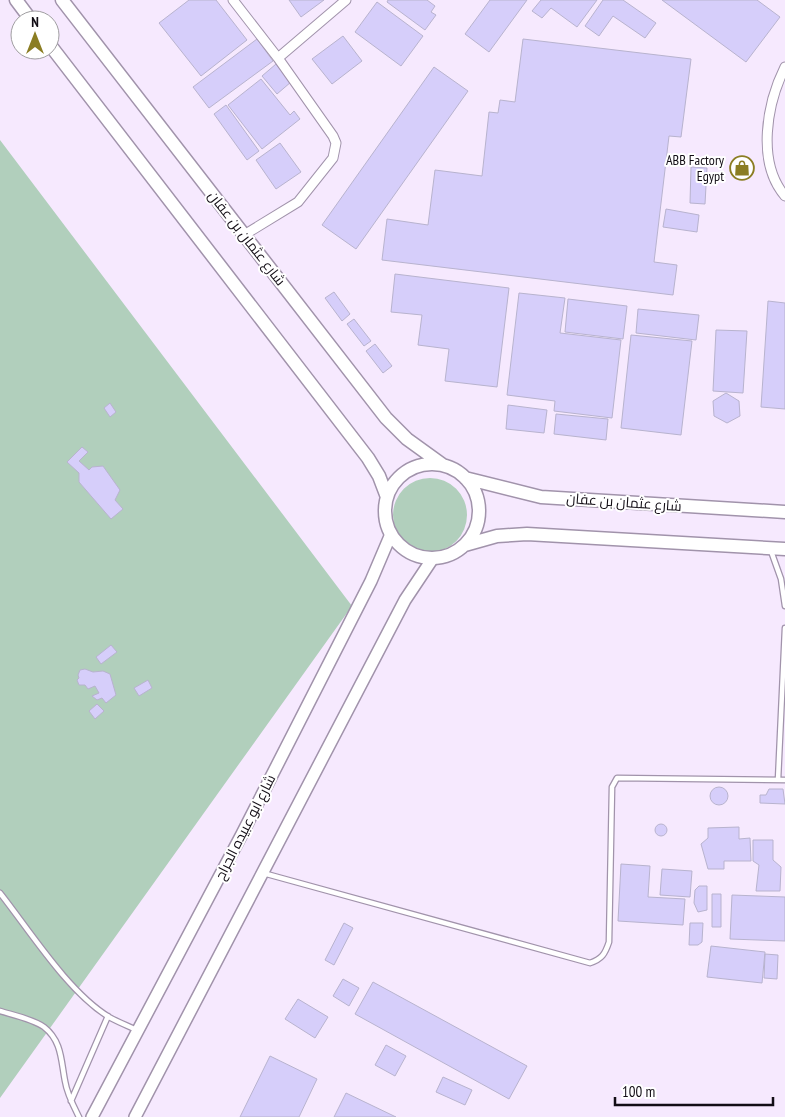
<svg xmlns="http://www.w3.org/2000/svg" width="785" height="1117" font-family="'PT Sans Narrow',Cairo,sans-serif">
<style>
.green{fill:#b1cfbc}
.building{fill:#d6cefa;stroke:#b8b3ce}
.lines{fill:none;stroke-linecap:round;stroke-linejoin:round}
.service-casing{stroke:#a193ab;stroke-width:7}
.minor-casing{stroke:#a193ab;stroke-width:11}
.tertiary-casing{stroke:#a193ab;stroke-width:14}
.secondary-casing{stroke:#a193ab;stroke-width:15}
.service{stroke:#fff;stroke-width:4.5}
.minor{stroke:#fff;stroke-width:9}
.tertiary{stroke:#fff;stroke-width:11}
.secondary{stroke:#fff;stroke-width:12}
.labels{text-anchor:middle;stroke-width:4;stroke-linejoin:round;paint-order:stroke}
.poi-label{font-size:14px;fill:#120d15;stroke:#fff;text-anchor:end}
.street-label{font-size:14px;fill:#120d15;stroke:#fff}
</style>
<rect width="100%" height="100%" fill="#f6e9fe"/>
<!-- green -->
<path class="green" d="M0 140 352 606 0 1098Z
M393 515a37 37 0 1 1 74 0a37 37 0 1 1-74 0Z"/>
<!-- building -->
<path class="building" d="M189 0H216L247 40 201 76 159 23Z
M289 0H324L301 17Z
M388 0H427L435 6 431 12 436 15 425 30 387 2Z
M490 0H527L489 52 465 34Z
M541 0H597L577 27 551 8 542 18 532 11Z
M603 0H623L656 23 645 38 613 16 599 36 585 26Z
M662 0H757L780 17 746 62Z
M377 2 423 36 401 66 355 32Z
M343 36 362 61 332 84 312 59Z
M257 39 273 61 209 108 193 87Z
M523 39 691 59 681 137 669 136 654 262 677 265 673 295 382 260 387 219 428 225 435 170 482 176 489 112 498 113 500 100 515 102Z
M276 64 291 82 277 94 262 76Z
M434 67 468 91 356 249 322 225Z
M261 79 290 115 294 111 300 119 262 149 228 105Z
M226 105 259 151 247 160 214 114Z
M280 143 301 172 276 189 256 160Z
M691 167 707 168 705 204 690 203Z
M666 209 699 215 697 232 663 227Z
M395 274 509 288 497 387 445 381 449 349 418 345 422 315 391 312Z
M334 292 350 314 342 321 325 298Z
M519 293 565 298 560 333 621 340 612 418 554 411 555 401 507 395Z
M568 299 627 306 623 339 565 332Z
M768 301 785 303V409L761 407Z
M638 309 699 315 696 340 636 333Z
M354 319 371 341 364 346 347 324Z
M716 330 747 331 743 393 713 391Z
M631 335 692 341 681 435 621 428Z
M375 344 392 366 383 373 366 351Z
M726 393 739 401 740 416 727 423 714 416 713 401Z
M110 403 116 412 110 417 104 408Z
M508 405 547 410 544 433 506 429Z
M556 414 608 419 606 440 554 434Z
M82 447 88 452 79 461 89 470 92 467 103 466 120 490 115 500 123 509 111 519 79 482V473L67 462Z
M111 645 117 652 101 664 96 657Z
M85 669 93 672 103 671 110 674 116 695 106 703 102 698 97 700 92 696 99 693 95 686 88 689 85 685H79L77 680 79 678 78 675 80 670Z
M148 680 152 688 139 696 134 688Z
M97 704 104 711 95 719 89 711Z
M710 796a9 9 0 1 1 18 0a9 9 0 1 1-18 0Z
M769 789H783L785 804 760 803V795H766Z
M655 830a6 6 0 1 1 12 0a6 6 0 1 1-12 0Z
M739 827V839L750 838 751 861H724V869H708L701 844 708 838V828Z
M753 840H773V860L781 867 780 891H756L759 865 753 861Z
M621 864 650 866 648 897 685 899 683 925 618 921Z
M662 869 692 871 690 897 660 895Z
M699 886H707V910L698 912 694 903 695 890Z
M712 894H721V927H712Z
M732 895 785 897V941L730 939Z
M344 923 353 928 334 965 325 960Z
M690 923H703L702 942 698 945H689Z
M711 946 765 952 762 983 707 977Z
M765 954 778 955 777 979 764 978Z
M343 979 359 988 349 1006 333 996Z
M373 982 527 1066 509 1099 355 1014Z
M298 999 328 1017 315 1038 285 1019Z
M386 1045 406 1056 395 1076 375 1065Z
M270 1056 317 1079 299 1117H240Z
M443 1077 472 1090 465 1105 436 1092Z
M346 1093 396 1117H334Z"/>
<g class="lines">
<!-- service casing -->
<g class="service-casing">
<path id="service" d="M771 551 781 579 785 606
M778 780 785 628
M263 873 590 963C602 959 605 954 609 942L612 787 617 778 785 780
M0 893C30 931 68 992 109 1017 118 1022 128 1026 137 1030
M0 1011C13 1015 33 1019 44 1027 62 1041 61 1061 65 1081 67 1094 73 1105 79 1117
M71 1101 108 1016"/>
</g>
<!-- minor casing -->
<g class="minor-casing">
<path id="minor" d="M233 0 278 58 346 0
M785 67C767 103 756 162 785 196
M244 235 298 202 333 158 336 143 333 136 278 58"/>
</g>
<!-- tertiary casing -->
<g class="tertiary-casing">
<path id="tertiary" d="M92 1117 242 834 371 581 391 534
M135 1117 405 600 433 558"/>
</g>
<!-- secondary casing -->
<g class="secondary-casing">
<path id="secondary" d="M16 0 31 20
M62 0 386 418 407 439 443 465
M50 45 368 458 379 476 387 497
M385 511a47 47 0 1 1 94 0a47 47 0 1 1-94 0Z
M465 478 541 497 785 512
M465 545 497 536 527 534 785 549"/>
</g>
<!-- service -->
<use href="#service" class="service"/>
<!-- minor -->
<use href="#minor" class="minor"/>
<!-- tertiary -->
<use href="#tertiary" class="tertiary"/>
<!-- secondary -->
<use href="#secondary" class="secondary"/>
</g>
<!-- icons -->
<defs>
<g id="shop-ring" transform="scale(1.25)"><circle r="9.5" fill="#fff" stroke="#8b7d23" stroke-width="1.5"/><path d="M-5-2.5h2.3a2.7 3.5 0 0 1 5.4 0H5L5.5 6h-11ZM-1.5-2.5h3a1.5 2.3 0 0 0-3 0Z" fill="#8b7d23"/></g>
</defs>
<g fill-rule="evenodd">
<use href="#shop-ring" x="742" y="168"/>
</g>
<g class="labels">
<!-- poi labels -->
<g class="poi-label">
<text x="724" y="165">ABB Factory<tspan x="724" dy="16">Egypt</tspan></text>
</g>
<!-- street labels -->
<g class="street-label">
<text transform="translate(247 238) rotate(52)" y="5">شارع عثمان بن عفان</text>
<text transform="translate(624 502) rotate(4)" y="5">شارع عثمان بن عفان</text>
<text transform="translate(245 827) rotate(-63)" y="5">شارع ابو عبيده الجراح</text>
</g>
</g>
<!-- north arrow -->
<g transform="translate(35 35)"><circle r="24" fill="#ffffff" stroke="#a09ea1"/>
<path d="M0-4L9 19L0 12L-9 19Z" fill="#8b7d23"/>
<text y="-8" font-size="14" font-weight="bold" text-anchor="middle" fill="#120d15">N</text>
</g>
<!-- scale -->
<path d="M615 1097v8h158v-8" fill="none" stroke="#120d15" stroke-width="2.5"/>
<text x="622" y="1097" font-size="15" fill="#120d15" stroke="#ffffff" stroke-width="4" paint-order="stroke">100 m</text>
</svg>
